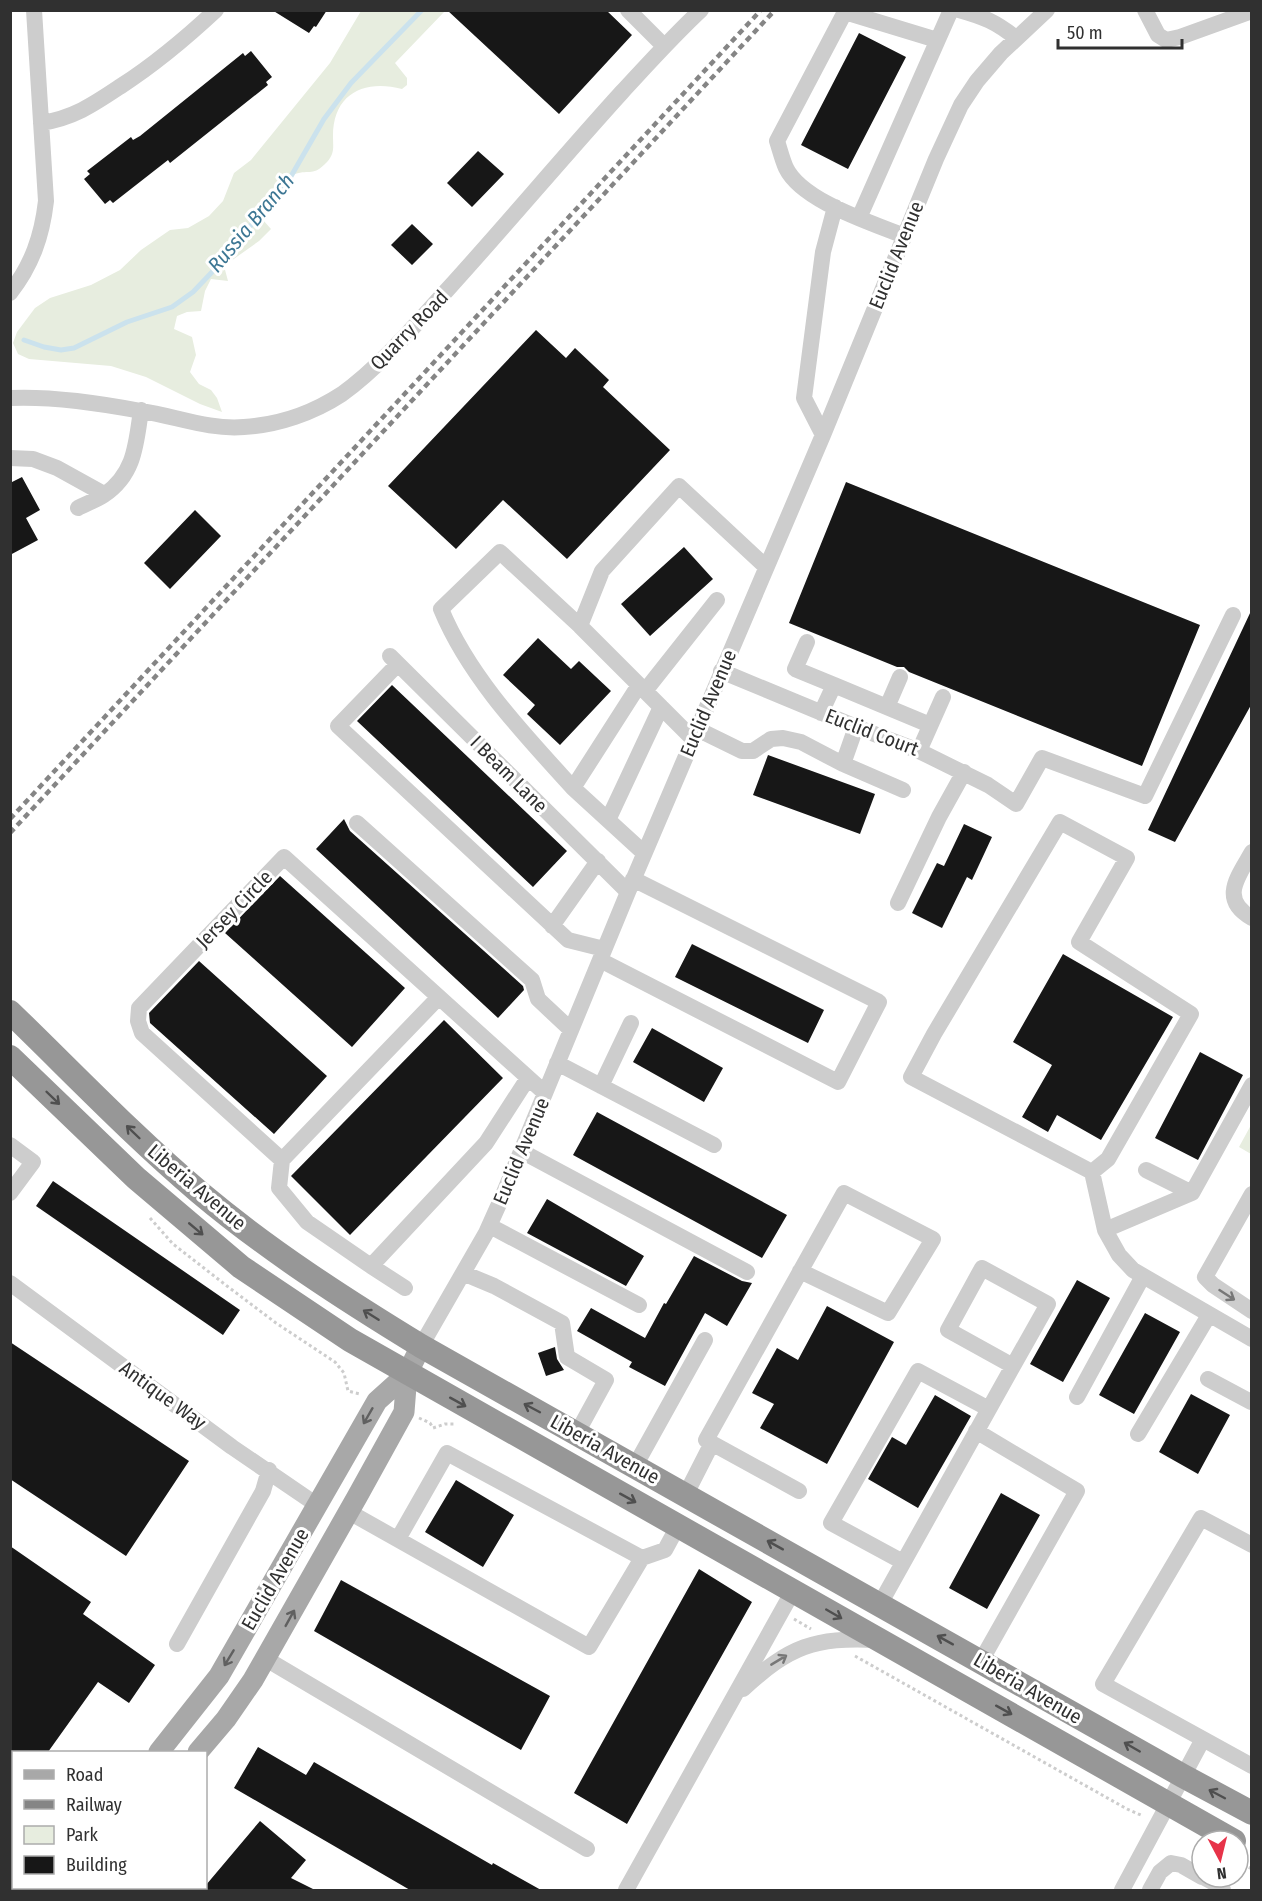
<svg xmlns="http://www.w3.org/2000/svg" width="1262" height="1901" font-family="'Fira Sans Condensed',sans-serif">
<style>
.green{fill:#e7eddf}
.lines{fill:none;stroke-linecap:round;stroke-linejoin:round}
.stream{stroke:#cbe2ed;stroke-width:5}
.building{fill:#171717}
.path{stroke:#cdcdcd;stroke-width:3;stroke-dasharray:3 3;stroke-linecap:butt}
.minor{stroke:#cdcdcd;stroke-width:16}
.major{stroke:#a8a8a8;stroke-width:21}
.highway{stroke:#979797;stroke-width:24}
.rail{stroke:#858585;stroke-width:4.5;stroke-dasharray:6 4.5;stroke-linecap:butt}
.oneway{stroke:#4f4f4f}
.oneway2{stroke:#777}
.oneway3{stroke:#606060}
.labels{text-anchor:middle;stroke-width:6;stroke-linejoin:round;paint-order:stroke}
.street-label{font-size:20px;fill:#303030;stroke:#fff}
.water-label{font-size:21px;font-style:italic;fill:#3d7794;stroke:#fff}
</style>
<rect width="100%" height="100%" fill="#fff"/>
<!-- green -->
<path class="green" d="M361 11H445L395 63 407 78V85L402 89C364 79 333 94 333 136 333 147 335 153 327 162 313 177 310 169 295 174 292 175 285 178 282 180 279 183 265 203 264 206 263 210 263 216 263 220L271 229 259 241 224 266 228 281 211 279 205 291 201 311 187 312 177 316 174 329 192 337 196 355 190 372 199 384 211 390 217 398 222 412 200 404 146 377 111 366 29 359 18 354 13 343 17 332 35 308 50 298 91 285 120 270 141 250 170 230 188 228 209 216 223 201 234 173 251 160 330 63Z
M1251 1125V1154L1239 1147Z"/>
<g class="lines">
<!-- stream -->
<path class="stream" d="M24 340 44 347 61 350 74 348 127 322 172 307 193 292 214 270 224 254 269 206 290 178 324 119 351 83 422 10"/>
</g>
<!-- building -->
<path class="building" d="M272 10H327L316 27 314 26 309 33Z
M447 10H606L632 35 559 114Z
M859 33 906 57 848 169 801 145Z
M251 51 272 77 266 82 268 85 170 163 168 160 113 203 110 200 105 204 84 179 90 174 87 171 131 137 133 140 140 136 243 53 245 56Z
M478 151 504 174 472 207 447 183Z
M412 224 433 244 412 265 391 245Z
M536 330 566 358 575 348 609 380 603 387 670 450 567 559 503 500 456 549 388 486Z
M22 477 40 510 26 518 38 540 10 555V483Z
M846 482 1200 625 1142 766 909 672 904 667H897L789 623Z
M195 510 221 536 170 589 144 563Z
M684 547 713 579 650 636 621 604Z
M1251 611V705L1175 842 1148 830Z
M538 638 571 669 579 661 611 691 560 745 527 714 535 705 503 675Z
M392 685 567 851 533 887 357 721Z
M768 755 875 794 860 834 753 795Z
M344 819 350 831 523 986 524 990 498 1018 316 849Z
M964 824 992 837 972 880 967 877 942 928 912 913 937 863 944 866Z
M280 876 405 988 352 1047 225 933Z
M692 944 824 1010 808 1043 675 977Z
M1063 954 1173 1017 1101 1140 1057 1115 1048 1132 1022 1117 1052 1065 1013 1042Z
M199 961 327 1076 274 1134 150 1023 149 1013Z
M444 1020 503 1078 350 1235 291 1176Z
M652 1028 723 1068 704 1102 633 1062Z
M1200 1052 1243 1075 1198 1160 1155 1138Z
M597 1112 787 1215 762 1258 573 1155Z
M53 1181 240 1310 223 1335 36 1206Z
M547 1199 644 1256 626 1286 527 1233Z
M694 1256 742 1281 752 1283 727 1326 705 1313 665 1386 629 1367 632 1362 577 1331 591 1308 645 1338 664 1303 666 1304Z
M1077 1280 1110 1298 1063 1382 1030 1364Z
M827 1306 894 1342 827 1464 760 1428 774 1404 752 1393 777 1348 798 1360Z
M1145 1313 1180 1332 1134 1414 1099 1395Z
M10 1342 189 1461 126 1556 10 1479Z
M555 1347 557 1359 564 1370 546 1376 538 1353Z
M1191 1394 1230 1415 1198 1474 1159 1452Z
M935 1395 971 1416 918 1508 868 1479 892 1437 906 1445Z
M456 1480 514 1515 483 1567 425 1532Z
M1001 1493 1040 1515 987 1609 949 1588Z
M10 1546 91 1602 83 1614 155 1665 129 1703 98 1682 48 1752H10Z
M699 1569 752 1602 627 1824 574 1793Z
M341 1580 550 1696 521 1750 314 1631Z
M258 1747 306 1775 314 1762 492 1865 493 1863 541 1890H410L234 1788Z
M260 1821 306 1860 291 1878 315 1890H201L206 1887V1885Z"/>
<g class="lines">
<!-- path -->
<path class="path" d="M150 1218 173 1244 227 1286 276 1323 335 1362 344 1373 348 1391 360 1394
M419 1418 430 1423 433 1428 445 1424H456
M794 1619 811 1629
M855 1656 1127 1809 1143 1816
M1238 1862 1252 1869"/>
<!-- minor -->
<path class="minor" d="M628 10 664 46
M846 10 777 141C780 150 782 159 786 168 802 201 870 222 904 236
M959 10C984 17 996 22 1016 38
M1145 10 1158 35 1166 40 1180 37 1252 11
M845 12 937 40
M41 123C74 118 94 104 121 86 155 64 186 38 216 10
M859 218 951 10
M10 293C32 265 42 236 46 201L34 10
M10 398C54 396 99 403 141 411 175 416 209 430 244 427 278 425 313 413 342 394 379 368 417 323 448 289 507 224 563 157 622 92 648 64 673 36 701 10
M823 435 804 398 823 252 835 207
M10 458 33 459 57 468 104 494
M78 508C86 504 96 500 104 495 135 474 136 444 141 410
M807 642 795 669 834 685 821 713
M390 656 628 892
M398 664 338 726 568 940 604 949
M721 671 856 727 919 751 988 785 1016 804 1042 758 1145 796 1233 615
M639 685 573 788 644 853
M834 685 930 725
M645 691 717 600
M887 707 900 677
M697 729 742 751H753L771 739 783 738 801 742 843 764 903 790
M693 739 580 626 602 571 679 486 766 567
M919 751 943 697
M843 764 856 727
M573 788C524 734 469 677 441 609L500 552 580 626
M608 820 661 707
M357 823 532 980 538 999 571 1030
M1252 852C1238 877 1219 899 1252 918
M898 903 939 817 964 772
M552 926 598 861
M600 960 838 1082 879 1002 633 879
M439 997 282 1160 279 1188 307 1222 371 1266 486 1143 528 1078
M557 1063 714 1145
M601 1086 631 1023
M10 1145 33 1162 10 1193
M521 1151 747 1272
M282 1160 142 1033 138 1021 139 1008 284 857 545 1093
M1146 1170 1192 1193
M1092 1172 1108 1159 1191 1014 1079 942 1127 858 1060 822 934 1034 911 1077 1092 1172 1105 1230 1119 1255 1133 1270 1252 1339
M1252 1194 1205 1277 1213 1285 1252 1311
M490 1226 639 1305
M1105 1230 1192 1193 1252 1085
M371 1266 405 1288
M982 1268 1048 1304 1013 1366 948 1330Z
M463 1273 494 1286 562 1323 567 1357 606 1380 577 1433
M10 1283 232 1447 317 1505
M421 1346 486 1233 503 1195 628 892 823 435 936 159 961 105 977 81 1001 53 1047 10
M1208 1379 1251 1402 1252 1400
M1077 1397 1143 1276
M976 1431 1077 1491 981 1661
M1138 1434 1209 1315
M635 1466 705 1340
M799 1491 706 1440 844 1193 933 1239 888 1313 800 1271
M686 1494 712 1443
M349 1512 589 1647 642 1558 665 1550 678 1526
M398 1539 447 1453 642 1558
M1252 1545 1201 1518 1103 1684 1252 1766
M903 1562 831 1523 918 1371 989 1409
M880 1604 1013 1366
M177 1644 263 1491 269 1470
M266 1659 587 1849
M743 1689C790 1646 814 1637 877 1640
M1203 1877 1218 1885 1223 1890
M626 1890 793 1591
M1122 1890 1203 1739
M1150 1890 1160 1872 1171 1863 1181 1865 1202 1877"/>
<!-- major -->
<path class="major" d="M159 1752 219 1676 377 1401 407 1374
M198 1752 226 1719 253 1680 357 1497 404 1412 407 1374 421 1346
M48 1890 51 1888
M89 1890 91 1888"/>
<!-- highway -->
<path class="highway" d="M10 1012C72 1072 133 1136 199 1192 268 1250 344 1299 421 1346L1183 1776 1252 1813
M10 1057 136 1178 241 1267 350 1340 1234 1841"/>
<!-- rail -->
<path class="rail" d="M10 819 761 10
M10 833 775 10"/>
</g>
<!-- one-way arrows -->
<defs><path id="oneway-shaft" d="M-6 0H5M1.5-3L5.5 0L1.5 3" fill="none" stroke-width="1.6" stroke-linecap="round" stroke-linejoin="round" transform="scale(1.5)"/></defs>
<g class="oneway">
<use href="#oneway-shaft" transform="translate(53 1098) rotate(44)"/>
<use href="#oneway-shaft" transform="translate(133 1132) rotate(-136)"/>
<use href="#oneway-shaft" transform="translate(196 1229) rotate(40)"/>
<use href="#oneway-shaft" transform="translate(371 1315) rotate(-148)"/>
<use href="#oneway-shaft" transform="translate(458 1402) rotate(29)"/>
<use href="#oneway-shaft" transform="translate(532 1408) rotate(-152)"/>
<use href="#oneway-shaft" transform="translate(628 1498) rotate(29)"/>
<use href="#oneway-shaft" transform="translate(775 1545) rotate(-151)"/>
<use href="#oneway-shaft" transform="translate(834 1614) rotate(30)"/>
<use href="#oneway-shaft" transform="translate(945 1640) rotate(-151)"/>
<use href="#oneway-shaft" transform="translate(1004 1710) rotate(29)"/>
<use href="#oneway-shaft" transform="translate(1132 1747) rotate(-150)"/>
<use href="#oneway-shaft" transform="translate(1217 1794) rotate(-152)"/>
</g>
<g class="oneway2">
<use href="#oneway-shaft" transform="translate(1227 1295) rotate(33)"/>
<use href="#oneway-shaft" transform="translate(779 1660) rotate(-31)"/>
</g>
<g class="oneway3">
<use href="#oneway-shaft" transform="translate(368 1416) rotate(120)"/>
<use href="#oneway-shaft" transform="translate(290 1618) rotate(-61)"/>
<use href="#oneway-shaft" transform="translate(229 1658) rotate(121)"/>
</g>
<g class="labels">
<!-- street labels -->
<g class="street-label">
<text transform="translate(896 255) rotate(-68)" y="7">Euclid Avenue</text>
<text transform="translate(409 330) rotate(-46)" y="7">Quarry Road</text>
<text transform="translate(708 703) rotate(-67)" y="7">Euclid Avenue</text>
<text transform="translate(872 732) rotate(21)" y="7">Euclid Court</text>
<text transform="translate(509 774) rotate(45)" y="7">I Beam Lane</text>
<text transform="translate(234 909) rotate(-46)" y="7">Jersey Circle</text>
<text transform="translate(521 1151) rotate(-67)" y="7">Euclid Avenue</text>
<text transform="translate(197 1187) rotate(40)" y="7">Liberia Avenue</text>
<text transform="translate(163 1395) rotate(36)" y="7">Antique Way</text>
<text transform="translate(605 1449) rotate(29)" y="7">Liberia Avenue</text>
<text transform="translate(275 1579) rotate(-60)" y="7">Euclid Avenue</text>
<text transform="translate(1028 1688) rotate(30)" y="7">Liberia Avenue</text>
</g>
<!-- water labels -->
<g class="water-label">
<text transform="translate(251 223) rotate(-50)" y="7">Russia Branch</text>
</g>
</g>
<!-- border -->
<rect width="1262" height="1901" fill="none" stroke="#303030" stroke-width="24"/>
<!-- legend -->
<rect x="12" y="1751" width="195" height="138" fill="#ffffff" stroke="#acacac" stroke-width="1.5"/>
<rect x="24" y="1770" width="30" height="9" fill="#a8a8a8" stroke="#acacac" stroke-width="1.5"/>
<text x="66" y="1781" font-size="18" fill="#303030">Road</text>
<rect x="24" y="1800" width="30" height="9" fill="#858585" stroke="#acacac" stroke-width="1.5"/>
<text x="66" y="1811" font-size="18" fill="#303030">Railway</text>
<rect x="24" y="1826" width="30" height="18" fill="#e7eddf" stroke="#acacac" stroke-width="1.5"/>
<text x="66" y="1841" font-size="18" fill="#303030">Park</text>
<rect x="24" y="1856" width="30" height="18" fill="#171717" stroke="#acacac" stroke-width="1.5"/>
<text x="66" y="1871" font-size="18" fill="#303030">Building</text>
<!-- north arrow -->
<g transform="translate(1220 1859) rotate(173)"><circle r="28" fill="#ffffff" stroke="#acacac" stroke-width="1.5"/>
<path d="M0-4.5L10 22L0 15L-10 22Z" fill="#e73349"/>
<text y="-9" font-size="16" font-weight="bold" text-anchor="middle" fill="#303030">N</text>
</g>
<!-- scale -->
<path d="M1058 39v9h124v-9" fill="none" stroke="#303030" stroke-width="3"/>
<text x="1067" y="39" font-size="18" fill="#303030" stroke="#ffffff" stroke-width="4.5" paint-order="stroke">50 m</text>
</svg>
